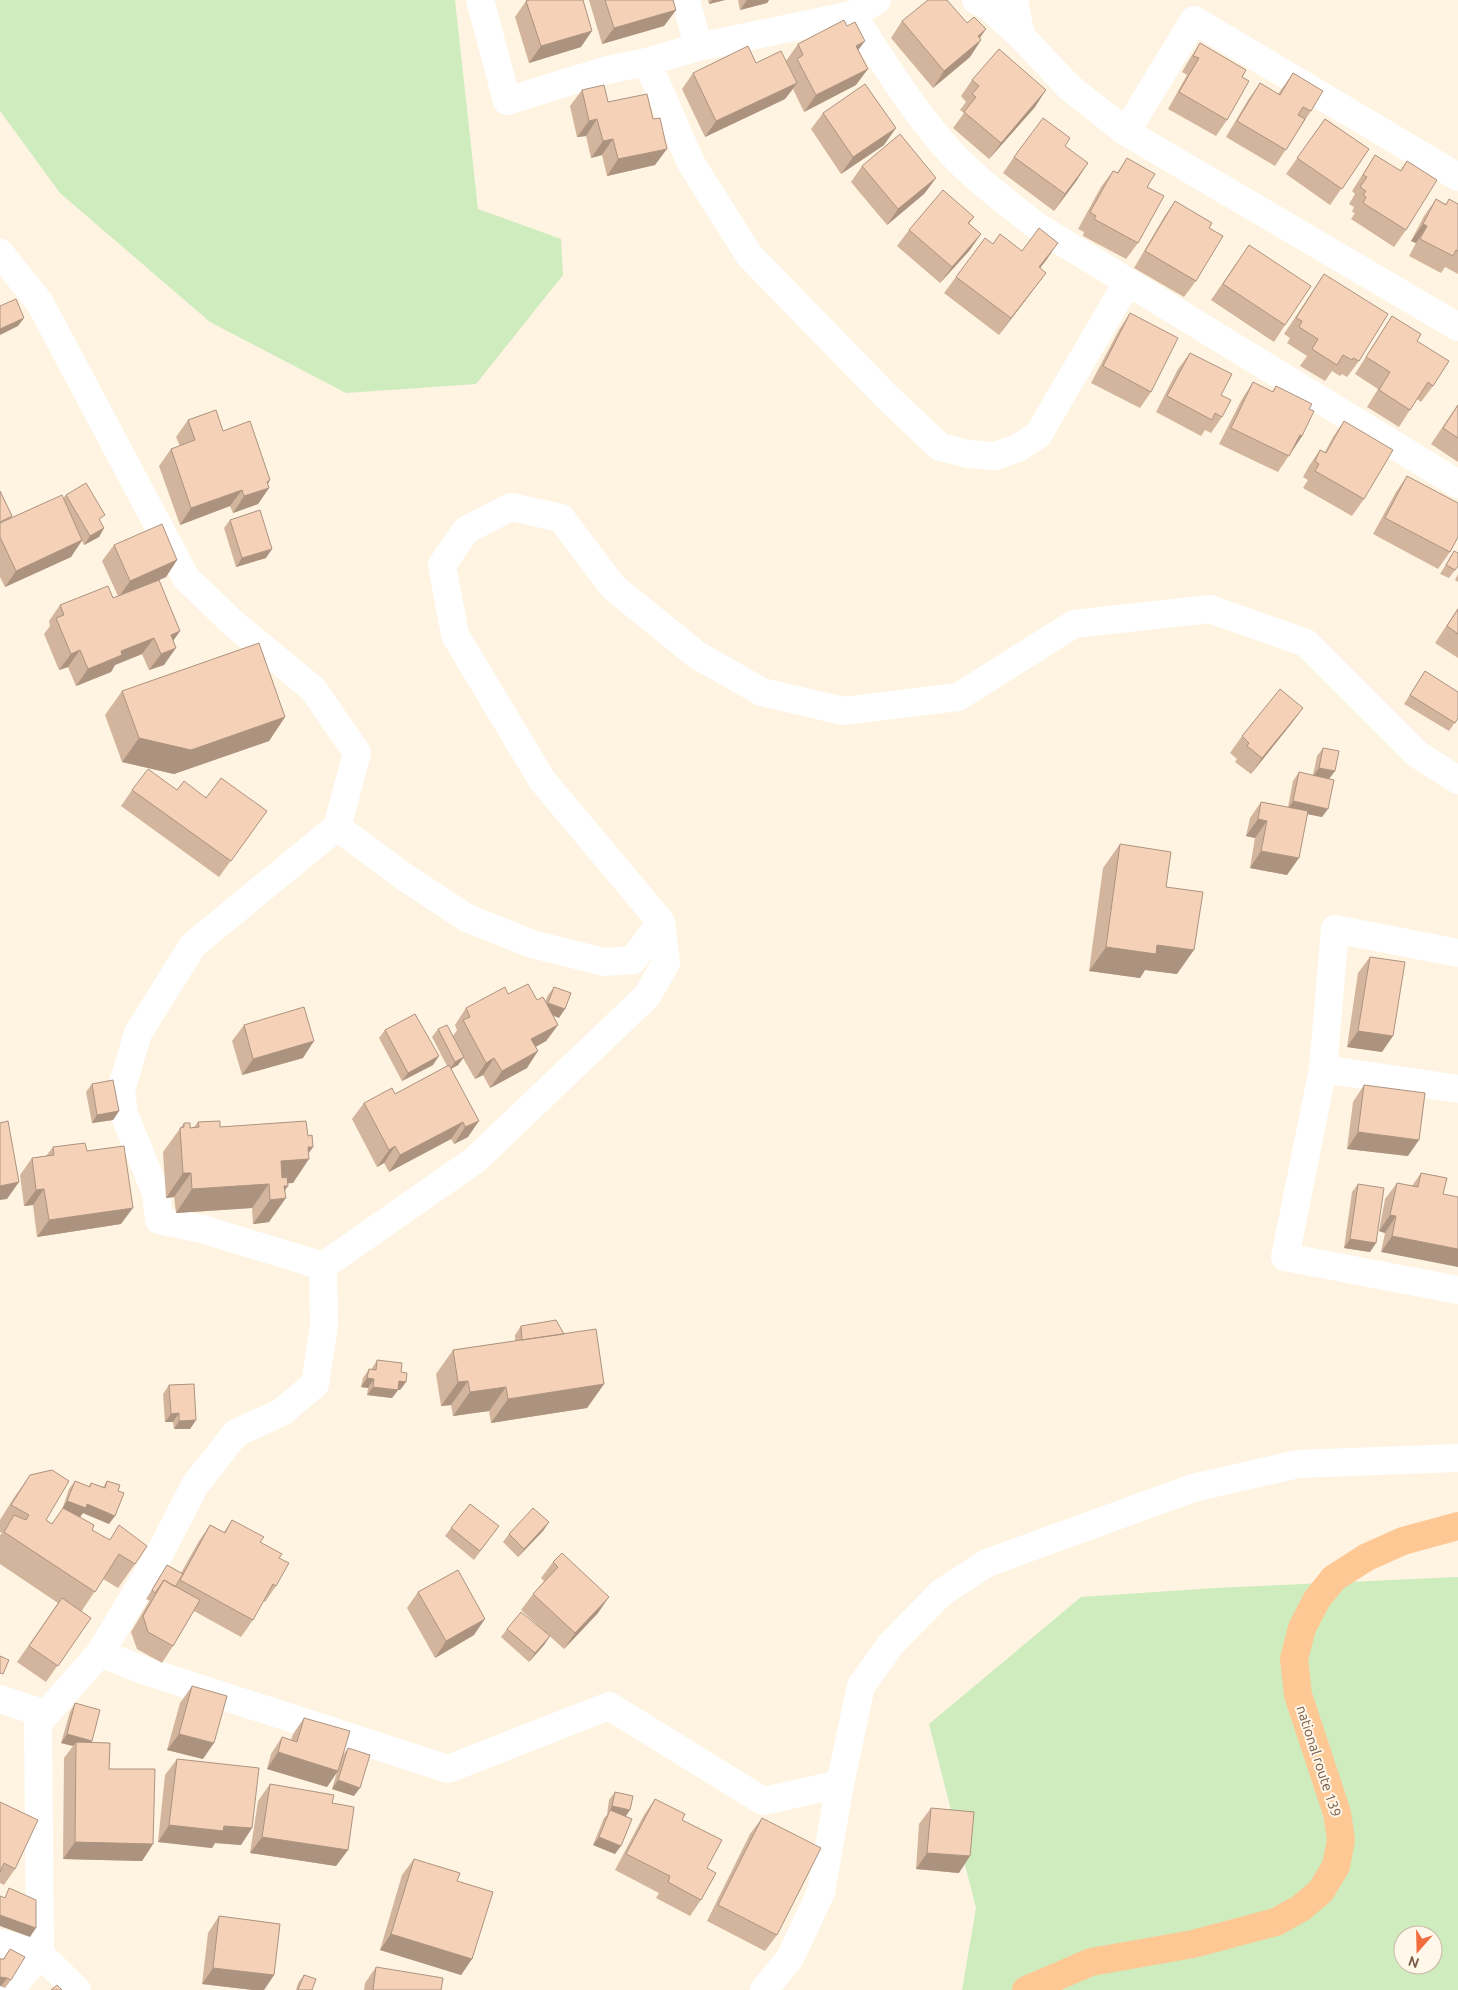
<svg xmlns="http://www.w3.org/2000/svg" width="1458" height="1990" font-family="Ubuntu,sans-serif">
<style>
.green{fill:#cfecbf;fill-rule:evenodd}
.lines{fill:none;stroke-linecap:round;stroke-linejoin:round}
.minor{stroke:#fff;stroke-width:28}
.tertiary{stroke:#fff;stroke-width:28}
.trunk{stroke:#fec895;stroke-width:28}
.wall{fill:#d3b59d}
.shaded-wall{fill:#ac9380}
.building{fill:#f5d2b7;stroke:#ac9380}
.labels{text-anchor:middle;stroke-width:4;stroke-linejoin:round;paint-order:stroke}
.street-label{font-size:14px;fill:#775946;stroke:#fff7e9}
</style>
<rect width="100%" height="100%" fill="#fef4e1"/>
<!-- green -->
<path class="green" d="M0 0H455L478 209 561 239 563 275 476 384 346 393 210 322 60 193 0 111Z
M1458 1577V1990H962L976 1908 929 1724 1081 1597 1215 1588ZM1403 1935H1433V1965H1403Z"/>
<g class="lines">
<!-- minor -->
<path class="minor" d="M480 0 507 101 607 70 647 62 698 47 852 15 877 0
M686 0 698 47
M976 0 989 7 1021 36 1069 87 1126 132 1458 327
M1014 0 1021 36
M852 15C884 62 914 113 953 155 979 182 1009 204 1038 227L1458 484
M647 62 691 163 749 255 887 397 940 447 968 454 995 456 1018 448 1038 435 1127 283
M1126 132 1194 20 1458 177
M0 253 40 303 186 578 234 624 313 689 357 753 337 827 193 945 138 1033 121 1090 124 1114 156 1193 159 1220 202 1229 323 1266
M337 827 406 878 467 918 532 944 604 962 633 960 661 922
M1458 953 1335 929 1323 1069 1285 1257 1458 1290
M1323 1069 1458 1089
M323 1266 475 1160 647 996 666 963 661 922 542 780 455 635 442 565 466 530 511 507 561 518 613 587 697 655 762 692 843 711 958 697 1074 624 1210 609 1306 643 1417 754 1458 780
M100 1653 143 1670 448 1769 609 1706 763 1801 840 1784
M0 1699 46 1714
M0 1943 40 1954 77 1990
M10 1990 40 1954 38 1723 100 1653 159 1555 195 1485 236 1433 282 1412 315 1384 324 1326 323 1266"/>
<!-- tertiary -->
<path class="tertiary" d="M764 1990 790 1958 821 1892 840 1784 861 1686 891 1644 941 1593 987 1563 1193 1488 1298 1464 1458 1458"/>
<!-- trunk -->
<path class="trunk" d="M1026 1990 1091 1962 1193 1944 1276 1922 1301 1908 1321 1891 1336 1866 1341 1840 1337 1813 1298 1695 1294 1659 1302 1628 1317 1599 1334 1578 1367 1557 1403 1541 1458 1526"/>
</g>
<!-- wall -->
<path class="wall" d="M589 0H673L676 10 664 26 602 44Z
M708 0H725L709 4Z
M738 0H769L767 3 740 10Z
M526 1 581 47 529 63 515 17Z
M902 21 967 23 986 29 980 38 981 40 970 57 933 88 891 38Z
M1200 43 1242 77 1227 120 1216 136 1168 109 1187 75 1182 72 1189 60Z
M798 44 858 50 856 85 804 112 793 89 785 99 705 137 682 89 693 73 756 63 786 61Z
M1293 73 1311 111 1275 166 1226 137 1248 100 1260 83 1278 94Z
M972 80 1035 107 989 159 953 128 964 113 960 110 966 102 961 96Z
M582 90 608 102 653 119 655 165 607 176 602 155 591 158 586 136 577 137 570 106Z
M823 113 884 145 841 174 811 129Z
M1325 119 1369 149 1330 205 1286 174Z
M1065 146 1077 180 1054 211 1003 173 1014 157Z
M1375 155 1400 171 1407 161 1406 230 1394 247 1351 219 1355 213 1352 212 1354 207 1349 204 1355 194 1352 191Z
M1127 158 1147 187 1138 243 1126 259 1083 236 1084 232 1078 229 1101 187 1113 171 1117 173Z
M862 166 936 178 924 194 887 225 851 182Z
M1436 199 1446 204 1449 199 1458 204V274L1445 267 1441 273 1409 256 1416 243 1411 241 1424 216Z
M1175 201 1209 228 1196 281 1184 297 1134 268 1164 217Z
M974 217 969 224 981 234 969 251 940 283 897 246 909 230Z
M993 244 1047 259 1040 268 1046 273 999 335 944 293 956 277Z
M1237 262 1285 325 1274 342 1211 300Z
M1324 274 1359 361 1347 377 1342 374 1340 376 1332 371 1325 381 1300 366 1307 356 1287 343 1290 338 1284 334Z
M1130 313 1151 392 1140 408 1091 383 1119 330Z
M1392 316 1417 341 1433 386 1421 402 1417 399 1399 427 1367 407 1378 389 1355 374 1381 333Z
M1190 353 1221 395 1222 417 1211 433 1205 430 1201 436 1156 412 1178 369Z
M1253 382 1272 392 1276 386 1309 409 1302 436 1278 472 1219 444 1242 399Z
M1458 404V462L1431 444Z
M188 420 223 431 270 480 268 484 269 488 258 504 233 513 230 506 180 525 159 466 171 449 180 446 176 437Z
M1344 421 1364 499 1352 516 1303 488 1308 480 1303 477 1309 466 1320 450 1325 452 1333 437Z
M1407 476 1450 552 1438 569 1373 534 1396 492Z
M0 491 12 516 10 518 63 498 66 495 100 521 104 528 99 537 84 545 82 541 71 557 5 587 0 577Z
M230 520 266 558 236 567 224 528Z
M114 545 177 560 166 577 145 586 180 631 173 641 164 665 149 670 142 654 115 665 111 672 76 686 68 667 59 670 44 634 50 626 49 621 60 605 113 598 118 596 102 561Z
M1454 551 1458 566 1449 578 1440 574Z
M1458 574V582L1455 580Z
M1458 608V658L1435 643Z
M1425 671 1458 718 1449 731 1404 704Z
M122 691 285 717 269 741 174 774 122 762 105 715Z
M1303 708 1291 724 1251 774 1235 762 1237 759 1230 753 1242 736Z
M1323 748 1335 771 1329 778 1322 817 1307 814 1287 875 1250 868 1255 838 1246 836 1250 818 1261 802 1288 807 1293 781 1299 772 1313 775 1317 756Z
M132 790H177L267 811 219 877 121 806Z
M1120 844 1166 887 1177 974 1145 970 1140 978 1089 971 1103 868Z
M1370 957 1382 1052 1347 1047 1358 973Z
M554 987 559 1018 552 1015 558 1025 546 1041 536 1047 527 1068 490 1088 483 1075 475 1079 463 1058 458 1065 451 1069 468 1137 454 1144 451 1139 389 1172 384 1163 377 1167 352 1119 364 1103 395 1094 447 1066 432 1037 438 1029 453 1036 457 1030 455 1025 466 1008 508 994 545 1002 548 995Z
M244 1025 303 1058 242 1075 232 1041Z
M385 1030 433 1065 402 1081 379 1038Z
M92 1084 119 1111 113 1120 92 1123 86 1092Z
M1364 1085 1408 1156 1347 1149 1353 1102Z
M198 1122 220 1127 308 1136 313 1147 309 1153 293 1183H288L269 1222 253 1224 252 1208 176 1213 174 1197 166 1198 163 1152 184 1123 190 1128 194 1127Z
M53 1147 87 1151 121 1224 37 1237 33 1205 24 1206 20 1175 32 1158 46 1156Z
M1421 1173 1447 1178 1381 1252 1385 1233 1379 1231 1385 1199 1397 1183 1412 1186Z
M1358 1184 1376 1243 1370 1252 1344 1248 1352 1192Z
M521 1326 564 1334 604 1384 587 1408 491 1423 489 1411 453 1416 451 1405 441 1406 436 1374 453 1350 515 1341V1335Z
M377 1360 401 1372 406 1382 400 1390H398L392 1398 367 1395 368 1388 361 1387 363 1378 369 1369 371 1370Z
M169 1385 196 1420 190 1429H174L173 1422H165L163 1394Z
M30 1475 46 1520 52 1524 62 1510 69 1489 75 1481 88 1487 91 1483 103 1487 107 1481 118 1491 109 1524 83 1513 80 1517 92 1530 135 1564 118 1588 103 1579 81 1612 91 1618 46 1682 17 1662 58 1603 0 1564V1535L2 1533 0 1532V1520L13 1499Z
M232 1520 279 1558 276 1586 265 1602 263 1601 253 1620 241 1637 194 1611 173 1646 162 1663 137 1649 131 1632 150 1600V1601L146 1599 167 1565 181 1573 199 1541 210 1525 224 1532Z
M549 1522 543 1531 518 1557 503 1542 509 1534Z
M499 1526 474 1560 445 1536 451 1528Z
M562 1553 598 1613 564 1649 521 1610 533 1594 544 1581 541 1578 553 1562Z
M418 1592 474 1635 435 1658 407 1608Z
M507 1629 550 1636 544 1645 529 1662 501 1637Z
M192 1686 203 1759 167 1750 180 1703Z
M75 1703 92 1742 109 1769 153 1844 142 1861 63 1859 64 1758 73 1746 61 1743 70 1712Z
M304 1718 343 1755 348 1748 354 1796 332 1789 337 1772 327 1787 267 1769 271 1754 282 1737 291 1740 293 1734Z
M177 1759 252 1828 241 1845 215 1843 212 1848 158 1842 165 1775Z
M270 1784 332 1803 348 1850 336 1866 250 1853 258 1801Z
M615 1792 626 1816 615 1854 593 1845 604 1818 607 1815 609 1800Z
M655 1799 682 1820 701 1900 690 1916 656 1898 659 1893 615 1870 644 1815Z
M0 1802 15 1869 4 1885 0 1883Z
M931 1808 959 1873 916 1869 919 1824Z
M762 1818 777 1935 765 1951 707 1921 750 1834Z
M414 1859 457 1881 472 1959 461 1975 380 1950 402 1875Z
M219 1916 274 1975 264 1990H253L202 1984 208 1933Z
M10 1949 11 1980 5 1988 0 1986V1959H3Z
M376 1967 441 1990H364L365 1983Z
M304 1975 312 1990H296L298 1983Z"/>
<!-- shaded-wall -->
<path class="shaded-wall" d="M712 0H725L709 4Z
M747 0H769L767 3 740 10Z
M676 10 664 26 602 44 614 28Z
M986 29 974 46 981 40 970 57 933 88 944 71Z
M592 31 581 47 529 63 541 46Z
M865 41 853 57 856 46Z
M868 69 856 85 804 112 816 95Z
M797 83 785 99 705 137 716 121Z
M1046 90 1035 107 989 159 1001 143Z
M597 119 586 136 577 137 589 121Z
M896 128 884 145 841 174 853 157Z
M613 139 602 155 591 158 603 141Z
M667 149 655 165 607 176 618 159Z
M1088 163 1077 180 1054 211 1065 194Z
M936 178 924 194 887 225 898 209Z
M1423 224 1427 226 1416 243 1411 241Z
M981 234 969 251 940 283 952 267Z
M1058 243 1047 259 1028 284 1039 267Z
M1046 273 1034 289 999 335 1011 318Z
M24 318 18 326 0 335V329Z
M1300 435 1302 436 1291 453Z
M270 480 264 490 269 488 258 504 233 513 244 496Z
M242 490 230 506 180 525 191 508Z
M104 528 99 537 84 545 90 536Z
M82 540 71 557 5 587 16 571Z
M272 549 266 558 236 567 242 558Z
M177 560 166 577 118 598 130 581Z
M180 631 168 648 159 651 171 635Z
M154 638 142 654 115 665 111 672 76 686 88 669 121 651Z
M176 648 164 665 149 670 161 654Z
M80 650 68 667 59 670 71 654Z
M1303 708 1291 724 1251 774 1262 758Z
M285 717 269 741 174 774 122 762 139 738Z
M1319 768 1335 771 1329 779 1313 776Z
M1293 801 1328 809 1322 817 1287 810Z
M1258 819 1267 821 1255 838 1246 836Z
M1261 851 1299 858 1287 875 1250 868Z
M1157 945 1194 950 1177 974 1145 970 1140 978 1089 971 1106 947Z
M548 1003 565 1009 559 1018 542 1011Z
M558 1025 546 1041 520 1055 531 1039Z
M1358 1031 1393 1036 1382 1052 1347 1047Z
M314 1041 303 1058 242 1075 253 1059Z
M538 1051 527 1068 490 1088 502 1071Z
M439 1056 433 1065 402 1081 408 1073Z
M464 1057 458 1065 449 1070 455 1062Z
M494 1058 483 1075 475 1079 486 1063Z
M119 1111 113 1120 92 1123 97 1115Z
M479 1121 468 1137 454 1144 465 1127Z
M463 1122 451 1139 389 1172 400 1155Z
M1358 1132 1419 1140 1408 1156 1347 1149Z
M395 1146 384 1163 377 1167 389 1150Z
M308 1147H313L304 1159H309L293 1183 268 1185 252 1208 176 1213 192 1189 281 1161Z
M183 1173H191L174 1197 166 1198Z
M19 1182 7 1199 0 1200V1186Z
M284 1186H288L279 1199 286 1198 269 1222 253 1224 270 1200Z
M44 1189 33 1205 24 1206 36 1190Z
M133 1208 121 1224 37 1237 49 1220Z
M1390 1215 1396 1216 1385 1233 1379 1231Z
M1392 1236 1458 1249V1267L1381 1252Z
M1350 1239 1376 1243 1370 1252 1344 1248Z
M367 1378 374 1379 368 1388 361 1387Z
M399 1381 406 1382 400 1390 393 1389Z
M468 1381 451 1405 441 1406 458 1382Z
M604 1384 587 1408 491 1423 508 1399Z
M373 1387 398 1390 392 1398 367 1395Z
M506 1387 489 1411 453 1416 470 1392Z
M179 1413 173 1422H165L171 1414Z
M196 1420 190 1429H174L179 1421Z
M67 1501 87 1504 115 1516 109 1524 83 1513 80 1517 62 1509Z
M549 1522 543 1531 518 1557 524 1549Z
M609 1597 598 1613 564 1649 575 1633Z
M485 1619 474 1635 435 1658 446 1641Z
M550 1636 544 1645 529 1662 535 1653Z
M67 1734 92 1741 86 1750 76 1742 73 1746 61 1743Z
M179 1734 214 1743 203 1759 167 1750Z
M278 1752 338 1771 327 1787 267 1769Z
M338 1780 360 1788 354 1796 332 1789Z
M612 1806 630 1810 624 1819 610 1810Z
M169 1825 224 1826 252 1828 241 1845 215 1843 212 1848 158 1842Z
M262 1837 348 1850 336 1866 250 1853Z
M599 1837 621 1846 615 1854 593 1845Z
M75 1842 153 1844 142 1861 63 1859Z
M927 1853 970 1856 959 1873 916 1869Z
M0 1915 36 1928 30 1937 0 1926Z
M391 1934 472 1959 461 1975 380 1950Z
M213 1968 274 1975 264 1990H253L202 1984Z
M0 1977 7 1978 1 1986H0Z"/>
<!-- building -->
<path class="building" d="M529 0H583L592 31 541 46 526 1Z
M605 0H673L676 10 614 28Z
M928 0H947L967 23 974 17 986 29 978 36 981 40 944 71 902 21Z
M844 20 847 26 855 22 865 41 856 46 868 69 816 95 797 59 803 55 798 44Z
M1200 43 1246 70 1242 77 1249 81 1227 120 1179 92 1199 58 1193 56Z
M748 46 756 63 781 51 797 83 716 121 693 73Z
M999 49 1046 90 1001 143 964 112 976 97 972 94 979 86 972 80Z
M1293 73 1323 91 1311 111 1303 107 1298 115 1305 119 1286 150 1237 121 1260 83 1280 95Z
M865 84 896 128 853 157 823 113Z
M604 85 608 102 647 94 653 119 660 118 667 149 618 159 613 139 603 141 597 119 589 121 582 90Z
M1043 118 1070 138 1065 146 1088 163 1065 194 1014 157Z
M1325 119 1369 149 1342 189 1297 158Z
M900 134 936 178 898 209 862 166Z
M1375 155 1401 171 1407 161 1437 180 1406 230 1363 203 1366 197 1363 195 1366 191 1360 187 1367 177 1363 175Z
M1127 158 1155 174 1147 187 1164 196 1138 243 1094 219 1096 216 1090 212 1113 171 1118 173Z
M943 190 974 217 968 223 981 234 952 267 909 230Z
M1436 199 1446 205 1449 199 1458 204V251L1456 250 1453 256 1420 239 1427 226 1423 224Z
M1175 201 1212 223 1209 228 1223 236 1196 281 1145 251Z
M1039 228 1058 243 1039 267 1046 273 1011 318 956 277 985 238 993 244 1000 234 1022 251Z
M1249 245 1311 286 1285 325 1223 284Z
M1324 274 1388 314 1359 361 1353 358 1352 360 1343 355 1337 365 1312 349 1318 339 1299 327 1302 321 1296 318Z
M16 299 24 318 0 329V306Z
M1130 313 1178 338 1151 392 1103 366Z
M1392 316 1421 334 1417 341 1449 361 1433 386 1428 382 1410 410 1379 390 1390 372 1366 357Z
M1190 353 1232 374 1221 395 1231 400 1222 417 1215 413 1212 420 1167 396Z
M1253 382 1273 392 1276 386 1312 404 1309 409 1314 411 1302 436 1300 435 1289 456 1231 428Z
M1458 405V438L1443 428Z
M216 410 223 431 250 421 270 480 267 482 269 488 244 496 242 490 191 508 171 449 195 440 188 420Z
M1344 421 1393 450 1364 499 1315 471 1319 464 1315 461 1320 450 1326 453Z
M1407 476 1458 503V537L1450 552 1385 518Z
M86 483 105 515 99 519 104 528 90 536 66 495Z
M0 491 12 516 0 522Z
M62 495 82 540 16 571 0 537V523Z
M260 510 272 549 242 558 230 520Z
M162 524 177 560 130 581 114 545Z
M1454 551 1458 553V566L1455 570 1446 565Z
M159 580 180 631 171 635 176 648 161 654 154 638 121 651 122 655 88 669 80 650 71 654 56 618 64 615 60 605 108 586 113 598Z
M1458 609V634L1447 626Z
M259 643 285 717 191 750 139 738 122 691Z
M1425 671 1458 692V718L1455 723 1410 695Z
M1280 689 1303 708 1262 758 1247 746 1249 743 1242 736Z
M1323 748 1339 751 1335 771 1319 768Z
M148 769 177 790 184 781 206 798 221 778 267 811 231 861 132 790Z
M1299 772 1334 780 1328 809 1293 801Z
M1261 802 1308 811 1299 858 1261 851 1267 821 1258 819Z
M1120 844 1171 852 1166 887 1203 892 1194 950 1157 945 1156 954 1106 947Z
M1370 957 1405 962 1393 1036 1358 1031Z
M528 984 537 1000 543 997 558 1025 531 1039 538 1051 502 1071 494 1058 486 1063 463 1020 470 1017 466 1008 505 987 508 994Z
M554 987 571 993 565 1009 548 1003Z
M304 1007 314 1041 253 1059 244 1025Z
M415 1014 439 1056 408 1073 385 1030Z
M447 1025 464 1057 455 1062 438 1029Z
M449 1065 479 1121 465 1127 463 1122 400 1155 395 1146 389 1150 364 1103 392 1088 395 1094Z
M113 1080 119 1111 97 1115 92 1084Z
M1364 1085 1425 1093 1419 1140 1358 1132Z
M8 1121 19 1182 0 1186V1123Z
M220 1121V1127L306 1121 308 1136 312 1135 313 1147H308L309 1159 281 1161 282 1178 287 1177 288 1186H284L286 1198 270 1200 269 1184 192 1189 191 1173H183L180 1128 184 1127V1123H190V1128L199 1127 198 1122Z
M85 1143 87 1151 124 1146 133 1208 49 1220 44 1189 36 1190 32 1158 54 1155 53 1147Z
M1421 1173 1447 1178 1443 1194 1458 1197V1249L1392 1236 1396 1216 1390 1215 1397 1183 1418 1187Z
M1358 1184 1384 1188 1376 1243 1350 1239Z
M556 1320 564 1334 522 1340 521 1326Z
M596 1329 604 1384 508 1399 506 1387 470 1392 468 1381 458 1382 453 1350Z
M377 1360 402 1363 401 1372 407 1373 406 1382 399 1381 398 1390 373 1387 374 1379 367 1378 369 1369 376 1370Z
M194 1384 196 1420 179 1421V1413L171 1414 169 1385Z
M52 1470 69 1481 46 1520 52 1524 63 1508 94 1525 92 1530 110 1540 119 1525 147 1546 135 1564 119 1554 95 1592 4 1532 14 1515 26 1520 29 1515 11 1505 30 1475Z
M75 1481 90 1487 91 1483 105 1488 107 1481 120 1485 118 1491 124 1493 115 1516 87 1504 86 1508 67 1501Z
M470 1504 499 1526 480 1551 451 1528Z
M533 1508 549 1522 524 1549 509 1534Z
M232 1520 264 1537 260 1542 282 1554 279 1558 289 1563 276 1586 273 1584 253 1620 180 1580 210 1525 225 1533Z
M562 1553 609 1597 575 1633 533 1594 558 1567 553 1562Z
M167 1565 183 1574 175 1587 164 1580 155 1593 152 1590Z
M458 1570 485 1619 446 1641 418 1592Z
M164 1580 200 1600 173 1646 148 1632 143 1616Z
M62 1598 91 1618 58 1666 29 1646Z
M521 1612 550 1636 535 1653 507 1629Z
M0 1656 9 1660 3 1674 0 1673Z
M192 1686 227 1696 214 1743 179 1734Z
M75 1703 100 1710 92 1741 67 1734Z
M304 1718 350 1731 338 1771 278 1752 282 1737 297 1742Z
M76 1742 110 1743 109 1769H155L153 1844 75 1842Z
M348 1748 370 1755 360 1788 338 1780Z
M177 1759 259 1768 252 1828 224 1826 223 1831 169 1825Z
M270 1784 334 1795 332 1803 354 1807 348 1850 262 1837Z
M615 1792 633 1796 630 1810 612 1806Z
M655 1799 685 1814 682 1820 722 1840 707 1868 716 1873 701 1900 668 1882 670 1876 626 1854Z
M0 1802 38 1820 15 1869 4 1863 0 1872Z
M931 1808 974 1812 970 1856 927 1853Z
M610 1810 632 1819 621 1846 599 1837Z
M762 1818 821 1848 777 1935 718 1905Z
M414 1859 460 1873 457 1881 493 1892 472 1959 391 1934Z
M9 1888 36 1900V1928L0 1915V1896L5 1898Z
M219 1916 280 1924 274 1975 213 1968Z
M10 1949 25 1957 11 1980 7 1978 0 1977V1959H4Z
M376 1967 443 1978 441 1990H373Z
M304 1975 316 1979 312 1990H298Z
M57 1985 62 1990H51Z"/>
<g class="labels">
<!-- street labels -->
<g class="street-label">
<text transform="translate(1319 1761) rotate(72)" y="5">national route 139</text>
</g>
</g>
<!-- north arrow -->
<g transform="translate(1418 1950) rotate(200)"><circle r="24" fill="#fff7e9" stroke="#c9b8a8"/>
<path d="M0-4L9 19L0 12L-9 19Z" fill="#f16d3d"/>
<text y="-8" font-size="14" font-weight="bold" text-anchor="middle" fill="#775946">N</text>
</g>
</svg>
